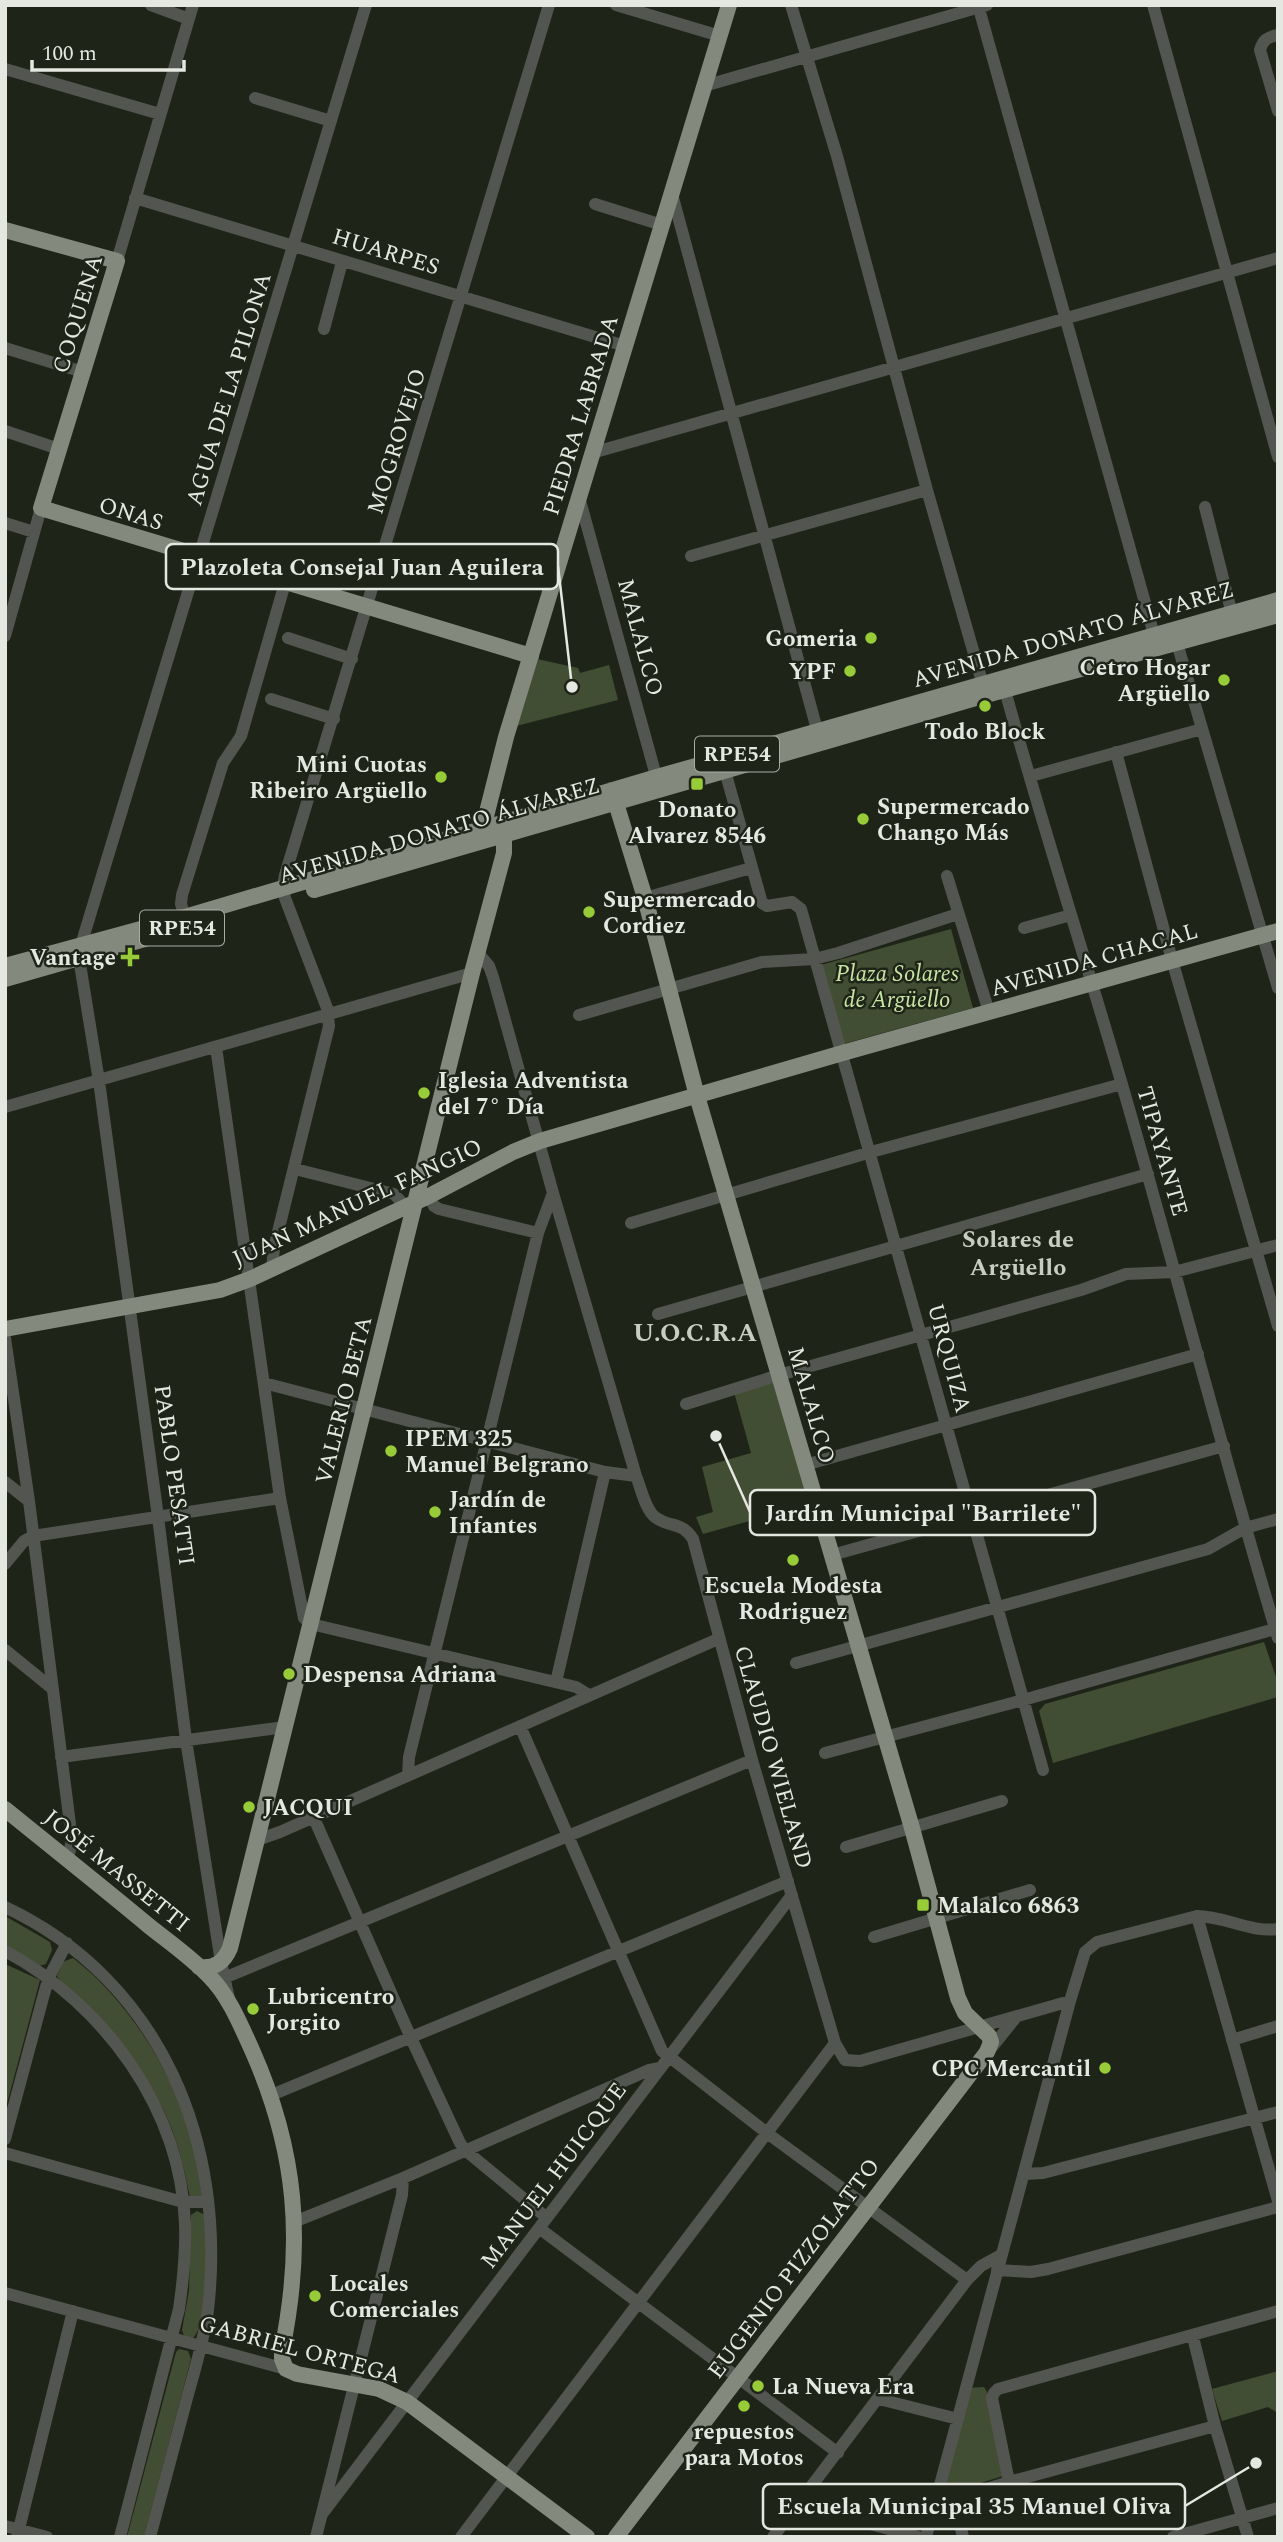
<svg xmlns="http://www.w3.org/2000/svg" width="1283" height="2542" font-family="Spectral,serif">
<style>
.green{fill:#424e33}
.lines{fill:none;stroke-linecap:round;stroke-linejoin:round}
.minor{stroke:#535650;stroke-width:12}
.major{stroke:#84897e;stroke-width:16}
.poi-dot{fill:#97cc38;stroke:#1f2419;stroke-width:2.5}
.labels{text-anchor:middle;stroke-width:5;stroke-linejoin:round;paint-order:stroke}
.shield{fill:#1f2419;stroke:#aaada5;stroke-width:2}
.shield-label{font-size:21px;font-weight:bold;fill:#e5e8e1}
.street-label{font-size:23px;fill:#e5e8e1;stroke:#1f2419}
.poi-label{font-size:23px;font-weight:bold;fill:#e5e8e1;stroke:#1f2419;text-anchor:start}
.park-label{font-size:23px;font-style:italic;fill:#c8e6a3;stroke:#1f2419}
.neighbourhood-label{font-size:24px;font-weight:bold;fill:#c7cec0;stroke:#1f2419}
.quarter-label{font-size:26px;font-weight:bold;fill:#c7cec0;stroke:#1f2419}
.leader{fill:none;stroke:#e5e8e1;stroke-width:2.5}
.callout-dot{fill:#e5e8e1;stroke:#1f2419;stroke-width:2.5}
.callout{fill:#1f2419;stroke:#e5e8e1;stroke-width:2.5}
.callout-label{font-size:24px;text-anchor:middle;font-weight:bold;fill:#e5e8e1}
</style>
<rect width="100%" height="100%" fill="#1f2419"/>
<!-- green -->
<path class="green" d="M537 659 578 668 580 673 609 665 618 700 516 726Z
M951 929 973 1008 843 1044 821 965Z
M775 1382 810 1504 703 1534 696 1517 713 1512 702 1467 751 1453 734 1392Z
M1264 1642 1278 1683V1697L1053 1763 1039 1711 1045 1704Z
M5 1916 50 1942 52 1950 46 1964 39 1966 5 1947Z
M73 1958C130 2002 174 2074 193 2143 197 2160 199 2179 202 2196L190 2197C182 2157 172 2118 149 2085 123 2046 82 2016 57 1976L63 1962Z
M5 1964 40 1980 5 2111Z
M197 2211 205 2215C206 2241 211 2320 193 2338L184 2336 182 2330 189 2291 191 2215Z
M179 2349 188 2351 191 2359 144 2537H127L176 2352Z
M1278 2371V2413L1268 2407 1222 2421 1212 2389Z
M984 2387 987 2392 1003 2476 938 2496 966 2388Z"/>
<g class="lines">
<!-- minor -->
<path class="minor" d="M151 5 189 19
M616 5 720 36
M791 5 837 156 927 490 985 692
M978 5 1156 642
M1153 5 1278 457
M1278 35C1267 37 1263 40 1260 50L1278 111
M5 69 160 114
M704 86 987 5
M255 98 331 121
M672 194 819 737
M135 198 625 346
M595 204 662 225
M117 261 193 5
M324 329 342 262
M5 348 83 372
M5 431 59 449
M592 453 1278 258
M579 497 658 783
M1205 507 1232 614
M5 523 34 532
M691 556 927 490
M5 636 41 508
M288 638 352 659
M1177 643 1278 988
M1003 683C1040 819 1084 953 1123 1088 1176 1271 1223 1455 1278 1638
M271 699 334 719
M1116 752 1172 960 1278 1326
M725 771 762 903 767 906 792 902 801 909 1043 1770
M1031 776 1202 729
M947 876 989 1012
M645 898 751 868
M185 917 181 904 182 895 223 763 241 736 285 583
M1024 928 1071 915
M477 952 489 966 493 977 553 1193 636 1476C641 1488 645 1509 655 1517 669 1528 682 1521 693 1539L752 1760 835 2043 845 2060 860 2061 1070 2001
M579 1015 762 962 814 959 838 953 958 914
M216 1047 280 1498 304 1618 311 1624 576 1687 589 1695
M5 1107 472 973
M295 1169 394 1194 405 1206
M429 1196 434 1206 439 1209 538 1233
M631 1223 871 1152 1122 1084
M272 1269 274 1248 329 1026 327 1008 285 898 283 888 285 875 549 5
M658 1314 1148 1174
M5 1338 29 1501 72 1840 68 1859
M264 1383 605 1472 636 1476
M686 1404 779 1375 1081 1290 1126 1274 1174 1272 1278 1245
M805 1465 1198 1354
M5 1482 29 1501
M832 1555 1224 1446
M5 1564 24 1541 33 1536 280 1498
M5 1650 53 1689
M796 1663 1208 1549 1245 1528 1278 1519
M556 1682 605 1472
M520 1726 662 2051 767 2133 967 2280
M825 1753 1023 1700 1275 1629
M61 1757 285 1727
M408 1775 409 1757 538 1233 553 1193
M313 1816 411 2038 460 2143 465 2150 547 2218
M257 1840 280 1832 718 1639
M846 1847 1002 1801
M5 1907C162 1981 227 2144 208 2310 204 2340 195 2369 187 2398 175 2444 162 2491 150 2537
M1197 1916 1278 2201
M874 1937 1030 1890
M5 1951C104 2004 181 2109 185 2224 186 2252 183 2281 179 2309L120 2537
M224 1978 752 1760
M229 1999 221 1962 186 1740 158 1517 99 1081 79 958 81 945 366 5
M1232 2040 1278 2026
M988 2052 1017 2016
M269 2096 788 1881
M5 2139 44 1994 49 1977 67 1943
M5 2153 183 2202H208
M1024 2174 1043 2173 1278 2112
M294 2222 403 2178 649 2070 660 2068
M539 2228 838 2453
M997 2270 1031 2272 1048 2269 1278 2207
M5 2293 286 2369
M1193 2337 1215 2426 1248 2537
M879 2399 958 2419
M1009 2482 992 2398 994 2393 998 2389 1278 2311
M954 2499 963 2537
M798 2504 918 2537
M935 2505 1009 2482 1215 2426
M322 2514 792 1895
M5 2526 47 2537
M17 2537 73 2311
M316 2537 402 2195 403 2178
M461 2537 835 2043
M773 2537 967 2280 981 2266 1001 2255
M926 2537 1070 2001 1085 1952 1097 1942 1197 1916C1224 1916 1251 1933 1278 1929
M1173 2537 1278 2508"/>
<!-- major -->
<path class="major" d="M5 230 117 261 41 508 531 656
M612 790 645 898 697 1096 912 1828 958 1998 965 2013 989 2036 991 2042 987 2052 616 2537
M487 834 483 828 506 737 729 5
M314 890 986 695 1278 615
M5 966 185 917 657 777 1278 600
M5 979 148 938
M5 1329 220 1290 250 1279 429 1196 513 1152 540 1141 846 1052 1278 931
M5 1809C53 1848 101 1886 149 1926 169 1942 192 1958 210 1977 229 1996 241 2026 252 2050 297 2151 304 2242 282 2350V2359L286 2369 297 2374 379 2389 407 2402 587 2537
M199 1967C215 1969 224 1962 230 1948L472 973 504 853V834L500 825"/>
</g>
<!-- markers -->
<g class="poi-dot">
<circle cx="871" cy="638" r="7"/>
<circle cx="850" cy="671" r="7"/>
<circle cx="1224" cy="680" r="7"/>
<circle cx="985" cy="706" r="7"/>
<circle cx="441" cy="777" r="7"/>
<rect x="690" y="777" width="14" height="14" rx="3.5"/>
<circle cx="863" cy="819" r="7"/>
<circle cx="589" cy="912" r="7"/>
<path d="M126.5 946.5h7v7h7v7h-7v7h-7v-7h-7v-7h7z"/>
<circle cx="424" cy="1093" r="7"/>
<circle cx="391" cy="1451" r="7"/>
<circle cx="435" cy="1512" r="7"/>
<circle cx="793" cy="1560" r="7"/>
<circle cx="289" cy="1674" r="7"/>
<circle cx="249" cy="1807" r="7"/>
<rect x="916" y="1898" width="14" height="14" rx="3.5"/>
<circle cx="253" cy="2009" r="7"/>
<circle cx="1105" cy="2068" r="7"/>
<circle cx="315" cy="2296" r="7"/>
<circle cx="758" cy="2386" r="7"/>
<circle cx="744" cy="2406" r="7"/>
</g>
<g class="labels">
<!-- shield labels -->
<g class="shield">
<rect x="695" y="736.5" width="84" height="35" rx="5"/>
<rect x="140" y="910.5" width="84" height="35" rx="5"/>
</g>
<g class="shield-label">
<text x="737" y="761">RPE54</text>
<text x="182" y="935">RPE54</text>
</g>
<!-- street labels -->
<g class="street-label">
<text transform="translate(386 251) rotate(17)" y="8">HUARPES</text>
<text transform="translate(77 314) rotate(-73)" y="8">COQUENA</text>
<text transform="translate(228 389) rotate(-73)" y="8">AGUA DE LA PILONA</text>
<text transform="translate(580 415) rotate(-73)" y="8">PIEDRA LABRADA</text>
<text transform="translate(396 441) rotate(-73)" y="8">MOGROVEJO</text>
<text transform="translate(131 513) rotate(17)" y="8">ONAS</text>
<text transform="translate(1073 634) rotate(-16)" y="8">AVENIDA DONATO ÁLVAREZ</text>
<text transform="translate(641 637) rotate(75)" y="8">MALALCO</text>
<text transform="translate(439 830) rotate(-16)" y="8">AVENIDA DONATO ÁLVAREZ</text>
<text transform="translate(1094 959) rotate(-16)" y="8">AVENIDA CHACAL</text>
<text transform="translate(1163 1151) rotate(74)" y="8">TIPAYANTE</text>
<text transform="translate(357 1202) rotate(-25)" y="8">JUAN MANUEL FANGIO</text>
<text transform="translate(950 1358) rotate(75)" y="8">URQUIZA</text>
<text transform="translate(343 1400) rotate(-76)" y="8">VALERIO BETA</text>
<text transform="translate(812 1405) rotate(74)" y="8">MALALCO</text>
<text transform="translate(175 1475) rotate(82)" y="8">PABLO PESATTI</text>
<text transform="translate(774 1757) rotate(74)" y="8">CLAUDIO WIELAND</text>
<text transform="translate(117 1870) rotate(39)" y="8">JOSÉ MASSETTI</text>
<text transform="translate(553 2175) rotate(-53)" y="8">MANUEL HUICQUE</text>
<text transform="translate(793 2268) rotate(-53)" y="8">EUGENIO PIZZOLATTO</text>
<text transform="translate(300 2349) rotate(15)" y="8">GABRIEL ORTEGA</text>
</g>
<!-- poi labels -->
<g class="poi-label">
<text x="857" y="646" text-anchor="end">Gomeria</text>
<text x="1210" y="675" text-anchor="end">Cetro Hogar<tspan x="1210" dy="26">Argüello</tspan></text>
<text x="836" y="679" text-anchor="end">YPF</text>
<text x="985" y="739" text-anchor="middle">Todo Block</text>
<text x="427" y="772" text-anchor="end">Mini Cuotas<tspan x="427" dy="26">Ribeiro Argüello</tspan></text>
<text x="877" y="814">Supermercado<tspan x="877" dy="26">Chango Más</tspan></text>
<text x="697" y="817" text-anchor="middle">Donato<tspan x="697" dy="26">Alvarez 8546</tspan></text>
<text x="603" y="907">Supermercado<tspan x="603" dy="26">Cordiez</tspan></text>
<text x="116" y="965" text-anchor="end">Vantage</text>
<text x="438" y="1088">Iglesia Adventista<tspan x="438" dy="26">del 7° Día</tspan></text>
<text x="405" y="1446">IPEM 325<tspan x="405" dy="26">Manuel Belgrano</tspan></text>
<text x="449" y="1507">Jardín de<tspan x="449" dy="26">Infantes</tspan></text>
<text x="793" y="1593" text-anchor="middle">Escuela Modesta<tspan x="793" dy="26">Rodriguez</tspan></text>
<text x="303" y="1682">Despensa Adriana</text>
<text x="263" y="1815">JACQUI</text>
<text x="937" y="1913">Malalco 6863</text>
<text x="267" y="2004">Lubricentro<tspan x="267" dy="26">Jorgito</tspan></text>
<text x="1091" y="2076" text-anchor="end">CPC Mercantil</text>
<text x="329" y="2291">Locales<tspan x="329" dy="26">Comerciales</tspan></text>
<text x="772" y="2394">La Nueva Era</text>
<text x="744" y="2439" text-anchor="middle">repuestos<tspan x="744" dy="26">para Motos</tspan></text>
</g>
<!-- park labels -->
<g class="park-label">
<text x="897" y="981">Plaza Solares<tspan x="897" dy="26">de Argüello</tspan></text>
</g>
<!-- neighbourhood labels -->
<g class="neighbourhood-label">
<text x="1018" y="1247">Solares de<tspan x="1018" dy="28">Argüello</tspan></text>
</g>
<!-- quarter labels -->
<g class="quarter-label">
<text x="695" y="1341">U.O.C.R.A</text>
</g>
</g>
<!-- callouts -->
<path class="leader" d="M572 687L558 566M716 1436L750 1512M1256 2463L1185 2506"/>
<g class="callout-dot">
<circle cx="572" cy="687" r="7"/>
<circle cx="716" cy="1436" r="7"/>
<circle cx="1256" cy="2463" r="7"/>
</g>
<g class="callout">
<rect x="166" y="544" width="392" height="45" rx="7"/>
<rect x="750" y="1490" width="345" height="45" rx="7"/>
<rect x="763" y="2484" width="422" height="45" rx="7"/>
</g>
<g class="callout-label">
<text x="362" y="575">Plazoleta Consejal Juan Aguilera</text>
<text x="923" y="1521">Jardín Municipal "Barrilete"</text>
<text x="974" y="2514">Escuela Municipal 35 Manuel Oliva</text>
</g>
<!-- border -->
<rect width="1283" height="2542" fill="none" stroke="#e5e8e1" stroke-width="14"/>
<!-- scale -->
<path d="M32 60v10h152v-10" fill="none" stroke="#e5e8e1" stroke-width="3.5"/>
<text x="42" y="60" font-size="21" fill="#e5e8e1" stroke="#1f2419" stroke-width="5" paint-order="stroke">100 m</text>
</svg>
